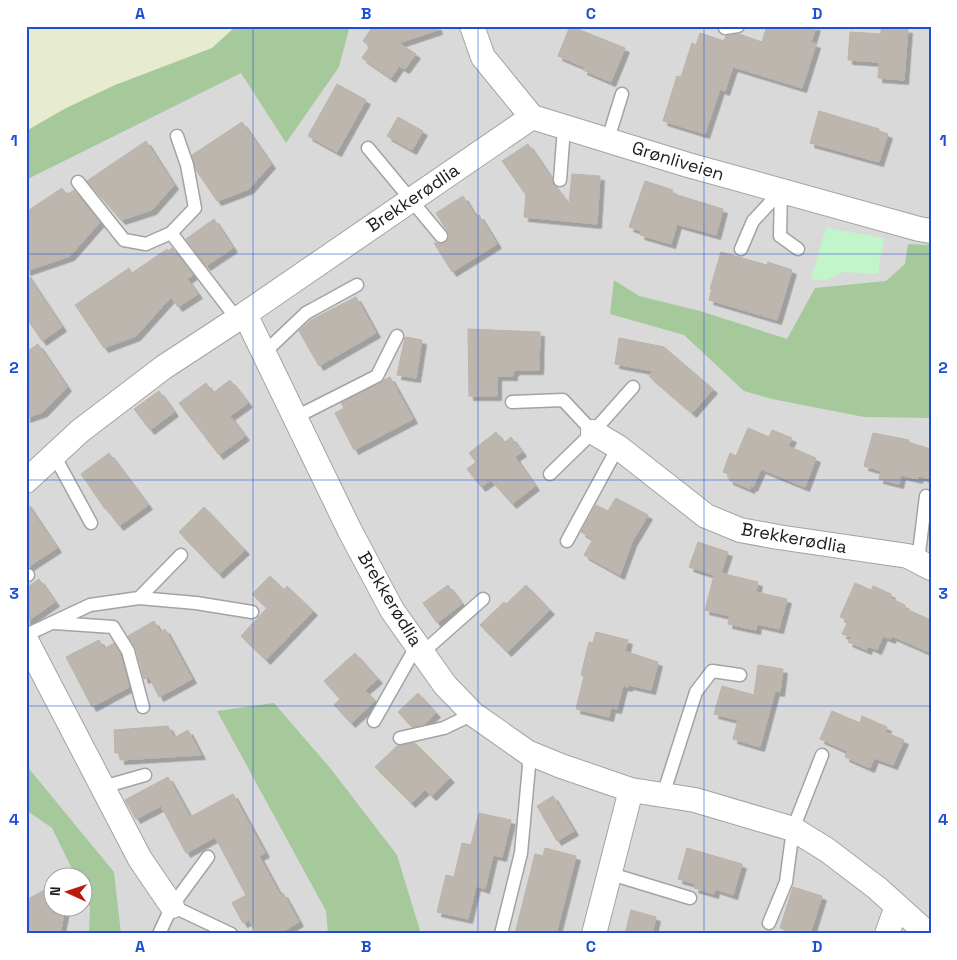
<svg xmlns="http://www.w3.org/2000/svg" width="957" height="960" font-family="'Space Grotesk',sans-serif">
<style>
.residential{fill:#dad9d9;fill-rule:evenodd}
.farmland{fill:#e7ebcf}
.forest{fill:#a5c99a}
.park{fill:#c2f5c9}
.building{fill:#bdb6af;stroke:#bdb2a6;filter:url(#shadow)}
.lines{fill:none;stroke-linecap:round;stroke-linejoin:round}
.lane-casing{stroke:#a3a3a3;stroke-width:15}
.street-casing{stroke:#a3a3a3;stroke-width:26}
.lane{stroke:#fff;stroke-width:12}
.street{stroke:#fff;stroke-width:24}
.grid{fill:none;stroke:#1d4ed8;stroke-width:1;stroke-opacity:0.55}
.labels{text-anchor:middle;stroke-width:4;stroke-linejoin:round;paint-order:stroke}
.street-label{font-size:18px;fill:#1c1c1c;stroke:#fff}
.neatline{fill:none;stroke:#1d4ed8;stroke-width:2}
.grid-label{font-size:16px;text-anchor:middle;font-weight:bold;fill:#1d4ed8}
</style>
<defs>
<filter id="shadow"><feDropShadow dx="4.5" dy="4.5" stdDeviation="0" flood-color="#0004"/></filter>
</defs>
<rect width="100%" height="100%" fill="#edeae3"/>
<!-- residential -->
<path class="residential" d="M350 26H931V934H26V180L242 72 286 142 339 67ZM52 878H82V908H52Z"/>
<!-- farmland -->
<path class="farmland" d="M26 26H236L212 48 115 85 66 108 26 131Z"/>
<!-- forest -->
<path class="forest" d="M236 26H350L339 67 286 143 241 73 26 180V131L66 108 115 85 212 48Z
M908 244 931 245V418L864 417 772 399 744 391 684 335 610 314 614 280 639 296 700 311 787 339 815 288 886 281 905 264Z
M274 703 331 769 397 855 421 934H328L326 911 217 711Z
M26 765 114 872 121 934H89L90 907 83 891 82 878 76 877 52 828 26 810Z"/>
<!-- park -->
<path class="park" d="M826 228 884 238 878 274 842 272 827 280 811 279Z"/>
<!-- building -->
<path class="building" d="M373 26H437L438 30 399 43 416 54 405 69 399 66 391 78 362 58 370 46 363 41Z
M570 26 625 48 611 82 583 70 584 67 558 56Z
M767 26H816L811 42 816 44 802 88 733 67 725 91 720 89 705 134 663 121 677 76 681 77 692 43 696 45 700 33 724 41 726 36 739 34 762 42Z
M881 27 908 29 904 80 878 78 879 62 848 60 850 32 881 34Z
M337 84 366 100 337 152 308 136Z
M819 111 879 129V131L888 134 879 162 810 143Z
M398 117 423 131 412 150 387 136Z
M242 122 271 164 249 189 217 201 196 170 192 155Z
M146 141 174 185 152 210 121 220 87 181Z
M528 144 552 179 553 184 569 204 572 174 600 176 597 224 524 217 526 195 502 161Z
M645 181 673 190 671 193 723 209 716 235 677 224 671 244 640 235 641 231 629 227Z
M62 188 67 195 74 190 100 222 70 256 26 271V212Z
M463 196 476 217 479 215 497 244 452 272 434 243H446L449 234 436 213Z
M214 219 233 248 206 266 186 239Z
M172 248 193 275 187 279 198 294 178 307 171 297 136 336 104 348 75 305 129 268 132 273 167 249 168 251Z
M721 252 767 265 768 262 792 270 777 320 709 300 712 289H710Z
M26 273 62 327 42 341 26 317Z
M356 297 376 333 319 366 299 331 311 320Z
M468 329 540 332 539 370H516L513 372V376H497V396H469Z
M405 337 422 340 416 378 397 375Z
M619 338 664 347 713 389 692 413 649 376 653 371 615 364Z
M38 344 67 387 43 412 26 418V352Z
M390 377 413 419 354 450 335 413 344 408 341 403Z
M230 380 248 403 230 416 245 436 219 455 179 403 206 383 213 393Z
M159 391 174 412 150 430 134 409Z
M748 428 769 437 772 430 792 438 788 446 816 458 805 487 761 469 753 487 751 486 750 489 729 480V474L723 472 730 453 736 456Z
M496 432 504 443 511 437 522 452 515 457 535 486 512 504 491 480 481 487 467 469 476 462 469 453Z
M873 433 909 440 908 442 931 449V479L919 476 918 479 901 475 899 484 879 479 881 471 864 466Z
M109 453 148 505 119 526 106 508 105 509 81 474Z
M616 498 648 515 632 542 620 575 584 555 593 539 581 532 596 505 608 511Z
M26 502 57 548 28 567H26Z
M204 507 245 550 219 574 179 532Z
M698 542 728 552 721 573 758 582 756 592 787 599 779 629 757 624 756 630 728 624 730 616 705 610 714 575 689 567Z
M270 576 284 590 287 586 313 611 266 660 241 636 267 608 252 594Z
M39 579 55 602 26 622V588Z
M855 583 871 590 873 586 891 594 890 598 905 605 904 608 931 620V653L892 636 891 639 883 636 877 650 868 646 867 650 848 642 851 637 842 634 848 621 840 617Z
M448 585 462 604 437 623 423 603Z
M526 585 550 610 507 652 480 625 504 602 506 604Z
M154 621 160 632 165 629 192 679 159 697 149 677 144 679 136 649 128 636Z
M596 632 628 640 625 651 658 662 651 690 629 685 628 687 623 686 617 709 611 708 609 717 576 709 584 676 581 675 589 642 593 643Z
M99 640 104 649 114 643 120 654 129 687 92 707 66 657Z
M355 653 378 679 365 690 375 701 351 723 334 705 340 699 324 681Z
M758 665 783 669 780 692 775 691 760 747 733 739 738 720 714 714 722 686 754 695Z
M418 693 436 713 424 724 412 727 398 712Z
M832 711 860 723 862 716 887 727 885 732 904 740 893 765 874 758 870 768 845 757 847 751 820 739Z
M168 726 174 738 188 730 201 755 120 760V753H115L114 730Z
M415 743 450 778 432 796 425 790 411 803 375 767 397 746Z
M168 777 190 817 233 794 265 853 259 856 280 895 283 893 299 922 279 934H257L249 920 243 923 232 903 246 895 215 837 186 853 161 806 136 819 125 800Z
M553 796 574 831 557 841 537 806Z
M479 813 511 820 502 857 493 855 485 889 476 886 468 919 437 912 446 875 454 877 462 843 471 845Z
M545 848 576 856 556 934H515L535 854 543 856Z
M687 848 742 864 733 895 715 889 714 894 694 888 696 884 678 879Z
M52 886V914L65 909 60 934H26V900Z
M793 887 822 896 810 934H797L780 928Z
M631 910 656 917 652 934H625Z"/>
<g class="lines">
<!-- lane casing -->
<g class="lane-casing">
<path id="lane" d="M725 28 738 26
M608 139 622 94
M368 148 441 236
M560 180 564 128
M78 182 124 240 146 244 171 233 237 319
M171 233 195 208 187 165 177 136
M741 249 753 221 781 191 780 236 798 249
M265 352 306 313 357 285
M512 402 563 400 593 432
M296 417 377 376 397 336
M54 455 91 523
M550 474 593 432 633 387
M567 541 618 447
M918 561 926 496
M26 575H28
M139 598 181 555
M55 623 113 627 128 651 143 707
M26 635 90 605 139 598 196 603 252 612
M422 653 483 599
M374 721 417 645
M400 738 444 728 473 714
M103 787 145 775
M663 795 696 692 712 671 740 675
M611 874 690 898
M172 906 231 934
M769 923 786 882 793 829 822 755
M159 934 172 906 208 857
M501 934 521 853 529 766 527 752"/>
</g>
<!-- street casing -->
<g class="street-casing">
<path id="street" d="M472 26 483 57 532 117 688 165 919 229 931 231
M245 314 350 531 392 610 445 685 473 714 527 752 561 766 631 790 695 800 793 829 827 850 877 888 928 934
M593 432 618 447 706 516 740 530 778 537 908 556 931 568
M26 481 80 431 164 367 245 314 532 117
M26 640 140 859 172 906
M594 934 631 790
M887 934 897 906"/>
</g>
<!-- lane -->
<use href="#lane" class="lane"/>
<!-- street -->
<use href="#street" class="street"/>
</g>
<!-- grid -->
<path class="grid" d="M253 26V934M478 26V934M704 26V934M26 254H931M26 480H931M26 706H931"/>
<g class="labels">
<!-- street labels -->
<g class="street-label">
<text transform="translate(678 161) rotate(17)" y="6">Grønliveien</text>
<text transform="translate(413 198) rotate(-34)" y="6">Brekkerødlia</text>
<text transform="translate(794 538) rotate(10)" y="6">Brekkerødlia</text>
<text transform="translate(390 599) rotate(59)" y="6">Brekkerødlia</text>
</g>
</g>
<!-- border -->
<rect width="957" height="960" fill="none" stroke="#ffffff" stroke-width="55"/>
<!-- north arrow -->
<g transform="translate(68 892) rotate(273)"><circle r="24" fill="#ffffff" stroke="#a4a4a4"/>
<path d="M0-4L9 19L0 12L-9 19Z" fill="#ba1a0e"/>
<text y="-8" font-size="14" font-weight="bold" text-anchor="middle" fill="#1c1c1c">N</text>
</g>
<rect x="28" y="28" width="902" height="904" class="neatline"/>
<g class="grid-label">
<text x="140" y="19">A</text>
<text x="366" y="19">B</text>
<text x="591" y="19">C</text>
<text x="817" y="19">D</text>
<text x="14" y="146">1</text>
<text x="943" y="146">1</text>
<text x="14" y="373">2</text>
<text x="943" y="373">2</text>
<text x="14" y="599">3</text>
<text x="943" y="599">3</text>
<text x="14" y="825">4</text>
<text x="943" y="825">4</text>
<text x="140" y="952">A</text>
<text x="366" y="952">B</text>
<text x="591" y="952">C</text>
<text x="817" y="952">D</text>
</g>
</svg>
